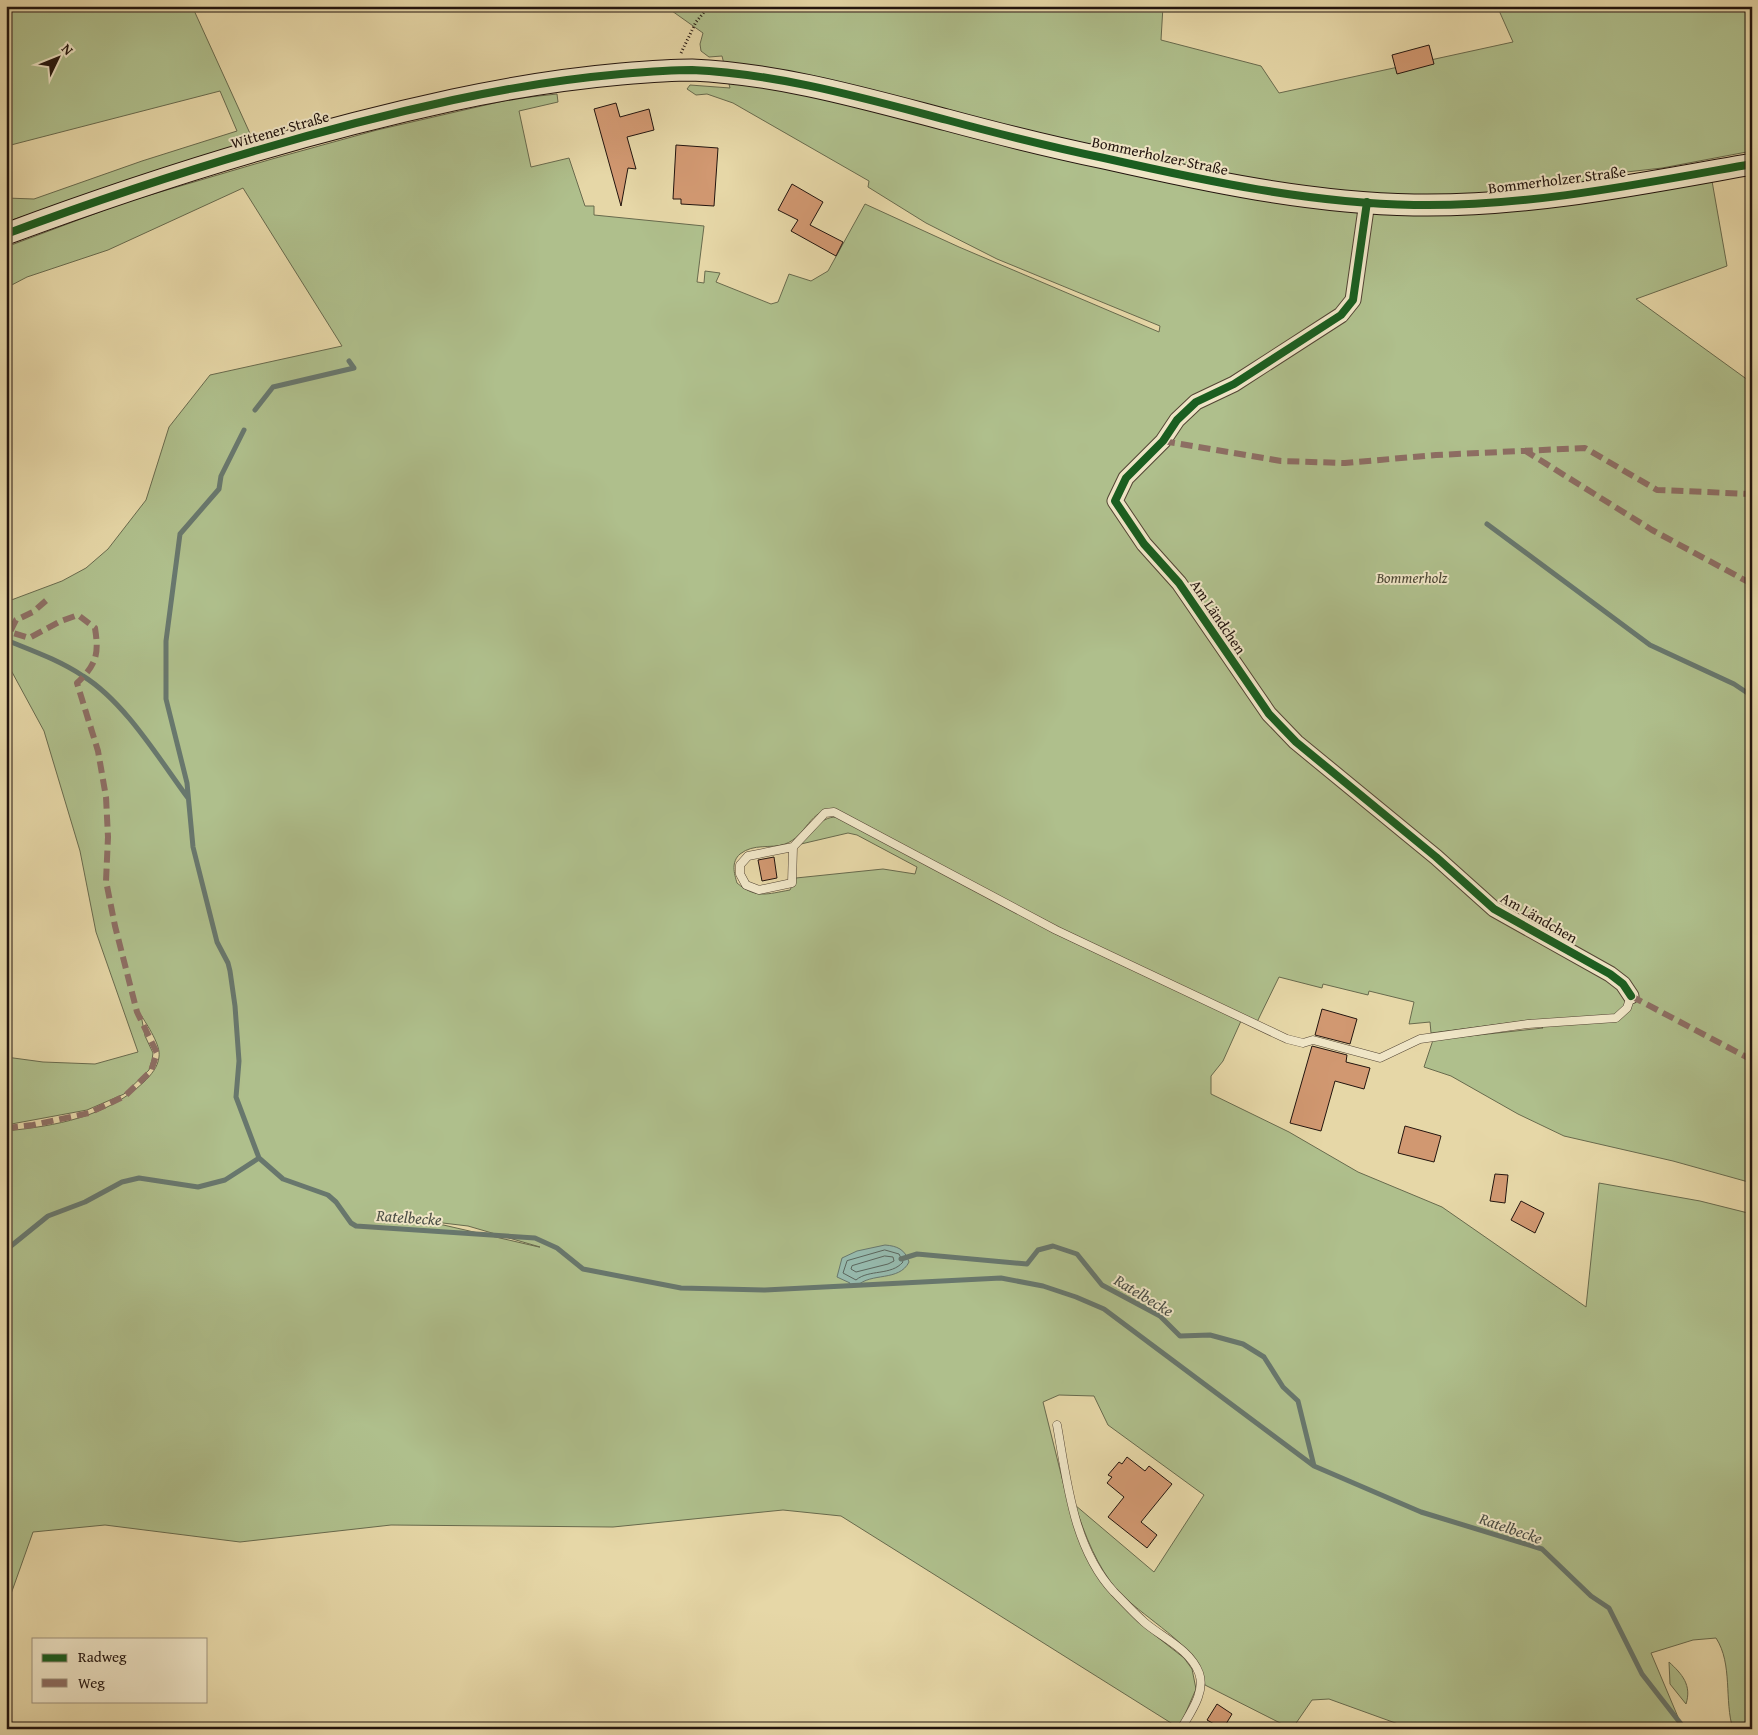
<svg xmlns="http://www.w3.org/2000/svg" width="1758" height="1735" font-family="'Gentium Book Plus',serif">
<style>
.green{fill:#afbf8c;stroke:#686a4d;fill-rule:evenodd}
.water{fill:#96b9ac;stroke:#68776d}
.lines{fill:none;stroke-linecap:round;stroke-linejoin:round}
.shore{stroke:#5c665d;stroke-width:1}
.stream{stroke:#68776d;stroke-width:5}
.building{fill:#d19871;stroke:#22140e}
.lane-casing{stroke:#534534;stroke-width:9}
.street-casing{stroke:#534534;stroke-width:17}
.secondary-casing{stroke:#22140e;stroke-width:23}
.path{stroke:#22140e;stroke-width:3;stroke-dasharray:1 2.5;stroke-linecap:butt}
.lane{stroke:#efe5c6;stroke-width:8}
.street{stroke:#efe5c6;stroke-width:15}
.secondary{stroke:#efe5c6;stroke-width:21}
.quiet{stroke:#8d6e63;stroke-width:6;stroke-dasharray:12 6;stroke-linecap:butt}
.cycleway-casing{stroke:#efe5c6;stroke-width:11}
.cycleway{stroke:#1b5e20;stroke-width:8}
.labels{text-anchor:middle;stroke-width:4;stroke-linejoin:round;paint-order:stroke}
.street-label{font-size:15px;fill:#22140e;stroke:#efe5c6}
.park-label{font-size:15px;font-style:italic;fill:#4c4734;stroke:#efe5c6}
.water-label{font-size:16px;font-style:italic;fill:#4b4e45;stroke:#efe5c6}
</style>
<rect width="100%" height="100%" fill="#e6d7a7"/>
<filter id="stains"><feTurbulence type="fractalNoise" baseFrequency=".004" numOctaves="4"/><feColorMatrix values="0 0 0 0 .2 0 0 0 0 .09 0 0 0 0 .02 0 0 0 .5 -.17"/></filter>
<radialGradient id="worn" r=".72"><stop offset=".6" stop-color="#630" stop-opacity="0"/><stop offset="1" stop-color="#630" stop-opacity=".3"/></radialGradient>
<!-- green -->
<path class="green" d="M6 6H192L253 140 6 222V198L34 199 142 161 237 131 220 91 7 146Z
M678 6H1163L1161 40 1261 66 1279 93 1513 42 1497 6H1752V151L1662 168 1591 176 1590 195 1712 181 1727 266 1636 299 1752 383V1183L1673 1161 1564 1136 1518 1114 1451 1076 1424 1067 1433 1040 1543 1028 1531 1020 1431 1033 1430 1022 1409 1024 1414 1002 1369 991 1368 995 1323 984 1322 988 1279 977 1257 1022 1056 926 835 809C810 808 806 837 785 844 770 849 754 843 740 854 731 862 734 873 737 883 756 899 767 894 790 890L796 878 883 869 915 874 917 867 857 835 848 833 801 844C810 833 820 817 836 817L1056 934 1241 1021 1223 1061 1211 1076V1094L1289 1132 1358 1172 1442 1207 1586 1307 1599 1183 1700 1201 1752 1214V1729H1733C1724 1701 1733 1664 1716 1638L1693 1640 1651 1653 1683 1729H1412L1329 1699 1312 1700 1292 1729 1205 1685C1203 1679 1203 1672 1200 1667 1183 1638 1142 1616 1118 1591 1097 1567 1085 1535 1075 1505L1154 1572 1204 1495 1108 1425 1094 1396 1059 1395 1043 1402 1068 1502 1095 1570 1142 1625 1184 1658 1192 1669 1196 1689 1179 1728 841 1516 783 1510 613 1527 391 1525 240 1542 105 1525 33 1532 6 1608V1131C55 1126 107 1117 144 1082 151 1075 158 1067 159 1057 161 1045 147 1025 141 1015L145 1036 153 1053 152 1060 149 1070 124 1094 87 1110 6 1125V1057L43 1062 95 1064 138 1052 96 932 80 851 44 731 6 661V602L62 581 86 568 108 549 146 500 169 427 210 375 342 346 243 188 108 250 27 277 6 288V247L126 202 272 159 377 130 512 99 557 94 558 102 519 111 531 167 569 158 585 206H594V215L704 226 697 282 704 283 705 271 720 273 716 282 771 304 778 302 789 274 811 281 828 271 865 204 959 247 1159 332 1160 326 997 259 926 223 868 187 869 181 733 103 707 94 696 95 687 89 690 85 730 88 722 56 709 57 701 51 700 44 703 33 672 11ZM426 1221 468 1226 540 1247H539Z
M1669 1662C1682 1674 1692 1685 1686 1704L1670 1684Z"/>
<!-- water -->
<path class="water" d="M885 1245C897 1246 905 1249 909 1262 899 1282 871 1272 857 1286L848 1287 850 1283 837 1277 842 1258 857 1251Z"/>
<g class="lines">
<!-- shore -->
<path class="shore" d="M885 1250 899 1254 903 1262C891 1276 869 1269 856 1280L843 1273 847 1261Z
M885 1256 893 1257 894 1261 888 1264 856 1272 851 1269 852 1266Z"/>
<!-- stream -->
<path class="stream" d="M255 410 273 387 354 368 349 361
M244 430 221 476 219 489 180 534 166 641V699L187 783 193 847 217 942 228 963 230 971 235 1006 239 1061 236 1097 259 1158
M1487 524 1650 645 1734 684 1752 696
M6 640C33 651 59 660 83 676 125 702 159 759 188 798
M6 1250 48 1216 85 1202 122 1182 139 1178 198 1187 225 1180 259 1158 283 1179 328 1195 336 1202 351 1223 356 1226 535 1238 557 1248 583 1269 681 1288 765 1290 1001 1278 1043 1286 1076 1297 1104 1309 1314 1466 1421 1512 1542 1549 1591 1596 1609 1608 1642 1674 1681 1724 1680 1729
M901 1259 917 1254 1027 1264 1038 1250 1053 1246 1077 1254 1102 1285 1160 1316 1180 1336 1210 1335 1243 1344 1264 1357 1283 1387 1298 1401 1314 1466"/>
</g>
<!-- building -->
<path class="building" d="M1429 45 1434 64 1397 74 1392 55Z
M616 103 620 117 649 109 654 130 627 137 636 169 628 168 621 206 594 109Z
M676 145 718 148 714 206 681 204V199H673Z
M792 184 823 202 810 225 843 242 836 256 791 231 798 220 778 210Z
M774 857 777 878 762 881 758 860Z
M1322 1009 1357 1019 1350 1044 1315 1035Z
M1312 1046 1347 1055 1346 1062 1370 1068 1364 1089 1335 1081 1321 1131 1290 1123Z
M1405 1126 1441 1136 1434 1162 1398 1153Z
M1495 1174 1508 1175 1505 1203 1490 1201Z
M1521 1201 1544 1213 1535 1233 1511 1220Z
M1127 1457 1145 1471 1149 1466 1172 1484 1141 1522 1157 1535 1147 1548 1108 1517 1124 1497 1107 1483 1112 1477 1108 1475 1119 1462 1122 1464Z
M1217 1704 1232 1714 1223 1729 1207 1720Z"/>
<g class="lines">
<!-- lane casing -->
<g class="lane-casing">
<path id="lane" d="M793 847 792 883 759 890 746 885 740 874V865L748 856 793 847 825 813 834 812 1056 930 1287 1039 1303 1043 1313 1040 1380 1058 1420 1039 1528 1024 1616 1018 1627 1008 1631 996
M1057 1425C1067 1481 1073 1548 1114 1592 1124 1602 1133 1612 1144 1622 1161 1637 1190 1649 1199 1673 1206 1692 1190 1713 1181 1729"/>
</g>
<!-- street casing -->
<g class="street-casing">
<path id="street" d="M1367 202 1353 300 1341 315 1234 384 1196 402 1177 420 1163 441 1126 478 1115 501 1144 544 1179 583 1269 714 1296 742 1436 857 1494 909 1610 974 1623 984 1631 996"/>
</g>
<!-- secondary casing -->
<g class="secondary-casing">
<path id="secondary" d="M6 234C151 180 301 133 453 100 509 88 564 79 621 74 645 72 669 70 692 70 780 74 863 98 947 120 999 134 1051 147 1104 158 1206 181 1309 203 1414 205 1527 207 1640 184 1752 164"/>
</g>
<!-- path -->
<path class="path" d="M681 53 696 22 709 6"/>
<!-- lane -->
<use href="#lane" class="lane"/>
<!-- street -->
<use href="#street" class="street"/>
<!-- secondary -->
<use href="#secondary" class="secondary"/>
<!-- quiet -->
<path class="quiet" d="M1163 441 1281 461 1345 463 1436 455 1585 448 1657 490 1752 494
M1524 450 1652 530 1752 584
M1631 996 1752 1060
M6 1128 33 1125 89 1113 125 1096 151 1071 157 1053 137 1012 115 926 106 881 108 837 106 797 98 751 77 683C97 664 99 654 95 628L78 615 61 621 29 638 10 632 16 620 33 612 49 598"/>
<!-- cycleway casing -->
<g class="cycleway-casing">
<path id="cycleway" d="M1367 202 1353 300 1341 315 1234 384 1196 402 1177 420 1163 441 1126 478 1115 501 1144 544 1179 583 1269 714 1296 742 1436 857 1494 909 1610 974 1623 984 1631 996
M6 234C151 180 301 133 453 100 509 88 564 79 621 74 645 72 669 70 692 70 780 74 863 98 947 120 999 134 1051 147 1104 158 1206 181 1309 203 1414 205 1527 207 1640 184 1752 164"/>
</g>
<!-- cycleway -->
<use href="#cycleway" class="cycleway"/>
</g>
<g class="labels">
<!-- street labels -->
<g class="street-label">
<text transform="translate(280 130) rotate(-16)" y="5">Wittener Straße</text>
<text transform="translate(1160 156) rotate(12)" y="5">Bommerholzer Straße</text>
<text transform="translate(1557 180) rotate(-7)" y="5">Bommerholzer Straße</text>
<text transform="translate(1218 617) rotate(56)" y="5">Am Ländchen</text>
<text transform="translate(1539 918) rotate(30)" y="5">Am Ländchen</text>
</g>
<!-- park labels -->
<g class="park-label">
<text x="1412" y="583">Bommerholz</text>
</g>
<!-- water labels -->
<g class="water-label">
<text transform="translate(409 1217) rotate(4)" y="6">Ratelbecke</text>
<text transform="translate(1144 1295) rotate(31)" y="6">Ratelbecke</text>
<text transform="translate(1511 1528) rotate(19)" y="6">Ratelbecke</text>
</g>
</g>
<!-- margin -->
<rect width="1758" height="1735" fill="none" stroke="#e6d7a7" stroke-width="25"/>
<rect x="8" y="8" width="1743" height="1720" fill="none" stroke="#22140e" stroke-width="2.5"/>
<rect x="12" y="12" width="1733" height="1710" fill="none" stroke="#22140e"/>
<!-- legend -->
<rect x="32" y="1638" width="175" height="65" fill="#efe5c6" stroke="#9d917c"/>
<rect x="42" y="1654" width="25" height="8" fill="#1b5e20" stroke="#9d917c"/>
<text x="78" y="1662" font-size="15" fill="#22140e">Radweg</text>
<rect x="42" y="1679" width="25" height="8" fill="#8d6e63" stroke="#9d917c"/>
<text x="78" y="1688" font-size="15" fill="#22140e">Weg</text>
<!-- north arrow -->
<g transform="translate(58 58) rotate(47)" stroke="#efe5c6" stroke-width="4" paint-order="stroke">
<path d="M0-4L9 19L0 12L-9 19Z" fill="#22140e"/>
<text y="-8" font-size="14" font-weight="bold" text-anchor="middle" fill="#22140e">N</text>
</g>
<rect width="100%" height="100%" filter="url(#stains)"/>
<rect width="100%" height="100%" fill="url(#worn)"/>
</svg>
